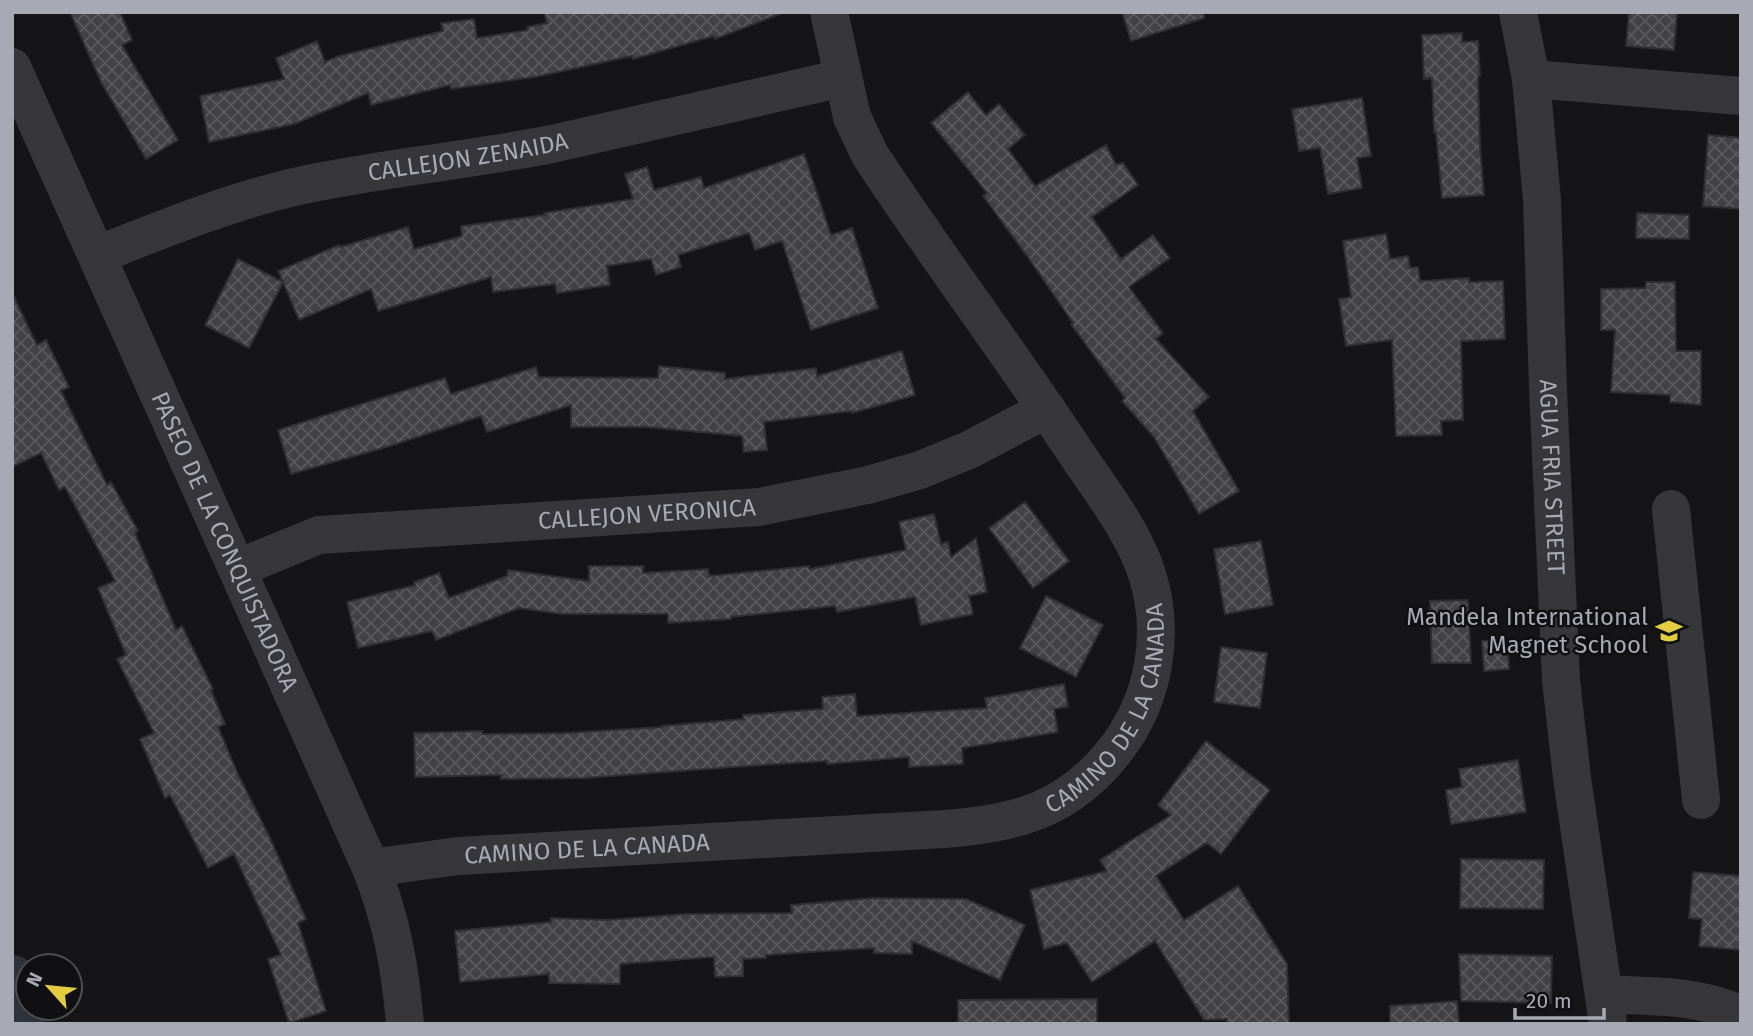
<svg xmlns="http://www.w3.org/2000/svg" width="1753" height="1036" font-family="'Fira Sans',sans-serif">
<style>
.lines{fill:none;stroke-linecap:round;stroke-linejoin:round}
.river{stroke:#2e323b;stroke-width:52}
.building{fill:url(#building-cross-hatch);stroke:#2f2e32;stroke-width:2}
.minor{stroke:#36363b;stroke-width:38}
.labels{text-anchor:middle;stroke-width:5;stroke-linejoin:round;paint-order:stroke}
.street-label{font-size:24px;fill:#a7a9b5;stroke:#100f11}
.poi-label{font-size:24px;fill:#a7a9b5;stroke:#100f11;text-anchor:end}
</style>
<defs>
<pattern id="building-cross-hatch" width="8" height="8" patternUnits="userSpaceOnUse" patternTransform="scale(1.75)"><rect width="8" height="8" fill="#414146"/><path d="M0 0l8 8M0 8l8-8" fill="none" stroke="#5a5a5e"/></pattern>
</defs>
<rect width="100%" height="100%" fill="#151416"/>
<g class="lines">
<!-- river -->
<path class="river" d="M12 981 19 1024"/>
</g>
<!-- building -->
<path class="building" d="M70 12H120L132 40 122 45 178 140 146 159 101 82Z
M544 12H779L780 14 715 39 714 36 633 59 632 56 535 77 451 89 450 85 371 105 368 93 294 124 209 142 200 96 284 79 276 58 317 41 325 62 339 56 443 31 441 23 474 19 477 38 528 30 527 27 547 23Z
M1122 12H1203L1204 18 1131 41Z
M1629 12H1677L1674 50 1626 46Z
M1462 33V42L1478 41 1480 76H1478L1480 147 1484 195 1442 198 1436 132H1434L1432 78 1424 79 1422 35Z
M968 92 986 115 999 104 1025 135 1008 149 1035 186 1106 145 1116 165 1123 163 1138 185 1092 217 1121 259 1153 235 1170 258 1129 287 1163 333 1156 339 1209 397 1193 411 1239 491 1199 514 1154 437 1122 401 1125 398 1071 324 1073 323 1030 260 983 196 987 193 931 123Z
M1362 98 1371 156 1357 158 1362 188 1328 194 1320 148 1299 151 1292 109Z
M1708 135 1741 138V209L1703 206Z
M804 154 831 235 852 228 878 308 811 330 782 241 755 250 749 233 678 255 681 267 656 275 651 259 607 266 610 285 557 293 555 284 493 292 491 277 378 311 371 289 299 320 283 282 249 348 205 325 238 259 283 282 278 271 339 245 340 247 408 227 414 249 462 236 461 226 545 215 544 213 633 199 625 174 647 167 654 190 701 177 704 188Z
M1637 213 1689 215V239L1636 238Z
M1386 234 1390 259 1408 256 1410 268 1418 267 1420 281 1469 278V282L1503 281 1505 339 1461 341 1463 420 1441 421 1442 435 1396 436 1392 340 1346 346 1339 299 1351 297 1343 241Z
M1646 282H1675L1676 351H1701V405L1670 402V395L1611 392 1615 330H1601V289L1646 288Z
M12 293 37 345 46 340 69 387 61 391 107 485 111 482 138 531 135 533 176 630 182 626 213 689 211 690 225 724 218 727 237 772 269 836 306 919 298 923 326 1011 289 1023 268 959 281 955 234 854 208 868 170 795 165 798 140 739 154 733 117 659 126 655 98 588 115 581 65 487 59 490 41 453 12 467Z
M902 351 915 395 852 413 851 411 764 422 767 450 744 452 742 436 646 427H571V405L487 432 481 416 390 446 291 474 278 430 445 378 451 394 536 367 539 377 658 378 659 366 725 373V379L816 368 817 376Z
M1025 502 1069 561 1033 588 989 528Z
M934 514 941 544 948 542 951 557 976 538 987 592 969 596 973 614 921 625 915 597 837 612 835 606 731 617V619L668 623V614H562L519 608 436 640 432 631 358 648 347 602 415 585 414 582 439 573 449 598 507 576 508 570 589 581V566H643V573L708 569 709 576 809 566 810 569 906 550 899 522Z
M1261 541 1273 605 1225 614 1214 549Z
M1046 596 1103 625 1076 677 1020 648Z
M1468 600 1471 663H1432L1430 601Z
M1507 640 1509 669 1484 671 1482 641Z
M1221 647 1267 653 1260 708 1214 702Z
M1064 684 1068 707 1054 709 1058 732 962 748 963 764 909 767V757L827 764V761L747 766 585 778 501 779V775L415 777 414 733 482 731V734L566 733 662 727V726L744 719 743 715 823 709 822 697 855 694 857 716 987 708 985 698Z
M1206 741 1270 790 1221 854 1207 843 1156 876 1184 920 1238 886 1287 964 1289 1024H1227V1019L1204 1020 1155 941 1092 982 1067 943 1044 949 1030 890 1107 871 1100 860 1171 815 1158 805Z
M1518 760 1526 812 1451 824 1446 790 1462 787 1459 769Z
M1461 859 1544 860 1543 909 1460 908Z
M1693 872 1741 876V950L1699 946 1702 919 1689 918Z
M874 898 966 899 1025 925 1000 980 912 941V954L874 953V948L766 955V958L743 959V976L715 977 714 957 620 964V984L549 983V974L460 982 455 931 551 922V918L607 920 686 914 792 913 791 905Z
M1459 954 1552 956 1551 1003 1461 1001Z
M1097 999V1024H958V1000Z
M1457 1001 1459 1024H1390V1006Z"/>
<g class="lines">
<!-- minor -->
<g class="minor">
<path id="s1" d="M1518 12 1531 79 1542 200 1548 388 1561 680 1572 778 1608 1024"/>
<path id="s2" d="M12 67 371 868C392 921 400 967 405 1024"/>
<path d="M1531 79 1741 96"/>
<path id="s3" d="M97 255C161 230 226 203 294 187 379 168 467 161 552 144L843 78"/>
<path d="M1671 509 1701 800"/>
<path id="s4" d="M238 568 319 535 759 507 868 485 920 470 969 450 1047 409"/>
<path id="s5" d="M371 868 458 856 945 829C1017 824 1070 809 1116 749 1154 700 1166 634 1147 574 1132 528 1098 487 1072 447 1006 348 935 254 870 155L852 117 829 12"/>
<path d="M1604 994C1649 997 1699 994 1741 1015"/>
</g>
</g>
<!-- icons -->
<defs>
<g id="school-bare" transform="scale(2.1)"><path d="M0-5L7-2L0 1L-7-2ZM-4 1L0 2.5L4 1V4Q0 6-4 4Z" fill="#e2cc40" stroke="#100f11" stroke-width="2.5" paint-order="stroke"/></g>
</defs>
<g fill-rule="evenodd">
<use href="#school-bare" x="1669" y="631"/>
</g>
<g class="labels">
<!-- street labels -->
<g class="street-label">
<text dy="8" stroke="none"><textPath href="#s3" startOffset="385">CALLEJON ZENAIDA</textPath></text>
<text dy="8" stroke="none"><textPath href="#s1" startOffset="467">AGUA FRIA STREET</textPath></text>
<text dy="8" stroke="none"><textPath href="#s4" startOffset="416">CALLEJON VERONICA</textPath></text>
<text dy="8" stroke="none"><textPath href="#s2" startOffset="520">PASEO DE LA CONQUISTADORA</textPath></text>
<text dy="8" stroke="none"><textPath href="#s5" startOffset="803">CAMINO DE LA CANADA</textPath></text>
<text dy="8" stroke="none"><textPath href="#s5" startOffset="217">CAMINO DE LA CANADA</textPath></text>
</g>
<!-- poi labels -->
<g class="poi-label">
<text x="1648" y="625">Mandela International<tspan x="1648" dy="28">Magnet School</tspan></text>
</g>
</g>
<!-- border -->
<rect width="1753" height="1036" fill="none" stroke="#a7a9b5" stroke-width="28"/>
<!-- north arrow -->
<g transform="translate(49 987) rotate(297)"><circle r="33" fill="#100f11" stroke="#4c4d53" stroke-width="2"/>
<path d="M0-5L12 26L0 18L-12 26Z" fill="#e2cc40"/>
<text y="-10" font-size="19" font-weight="bold" text-anchor="middle" fill="#a7a9b5">N</text>
</g>
<!-- scale -->
<path d="M1515 1008v10h89v-10" fill="none" stroke="#a7a9b5" stroke-width="3.5"/>
<text x="1526" y="1008" font-size="21" fill="#a7a9b5" stroke="#100f11" stroke-width="5" paint-order="stroke">20 m</text>
</svg>
